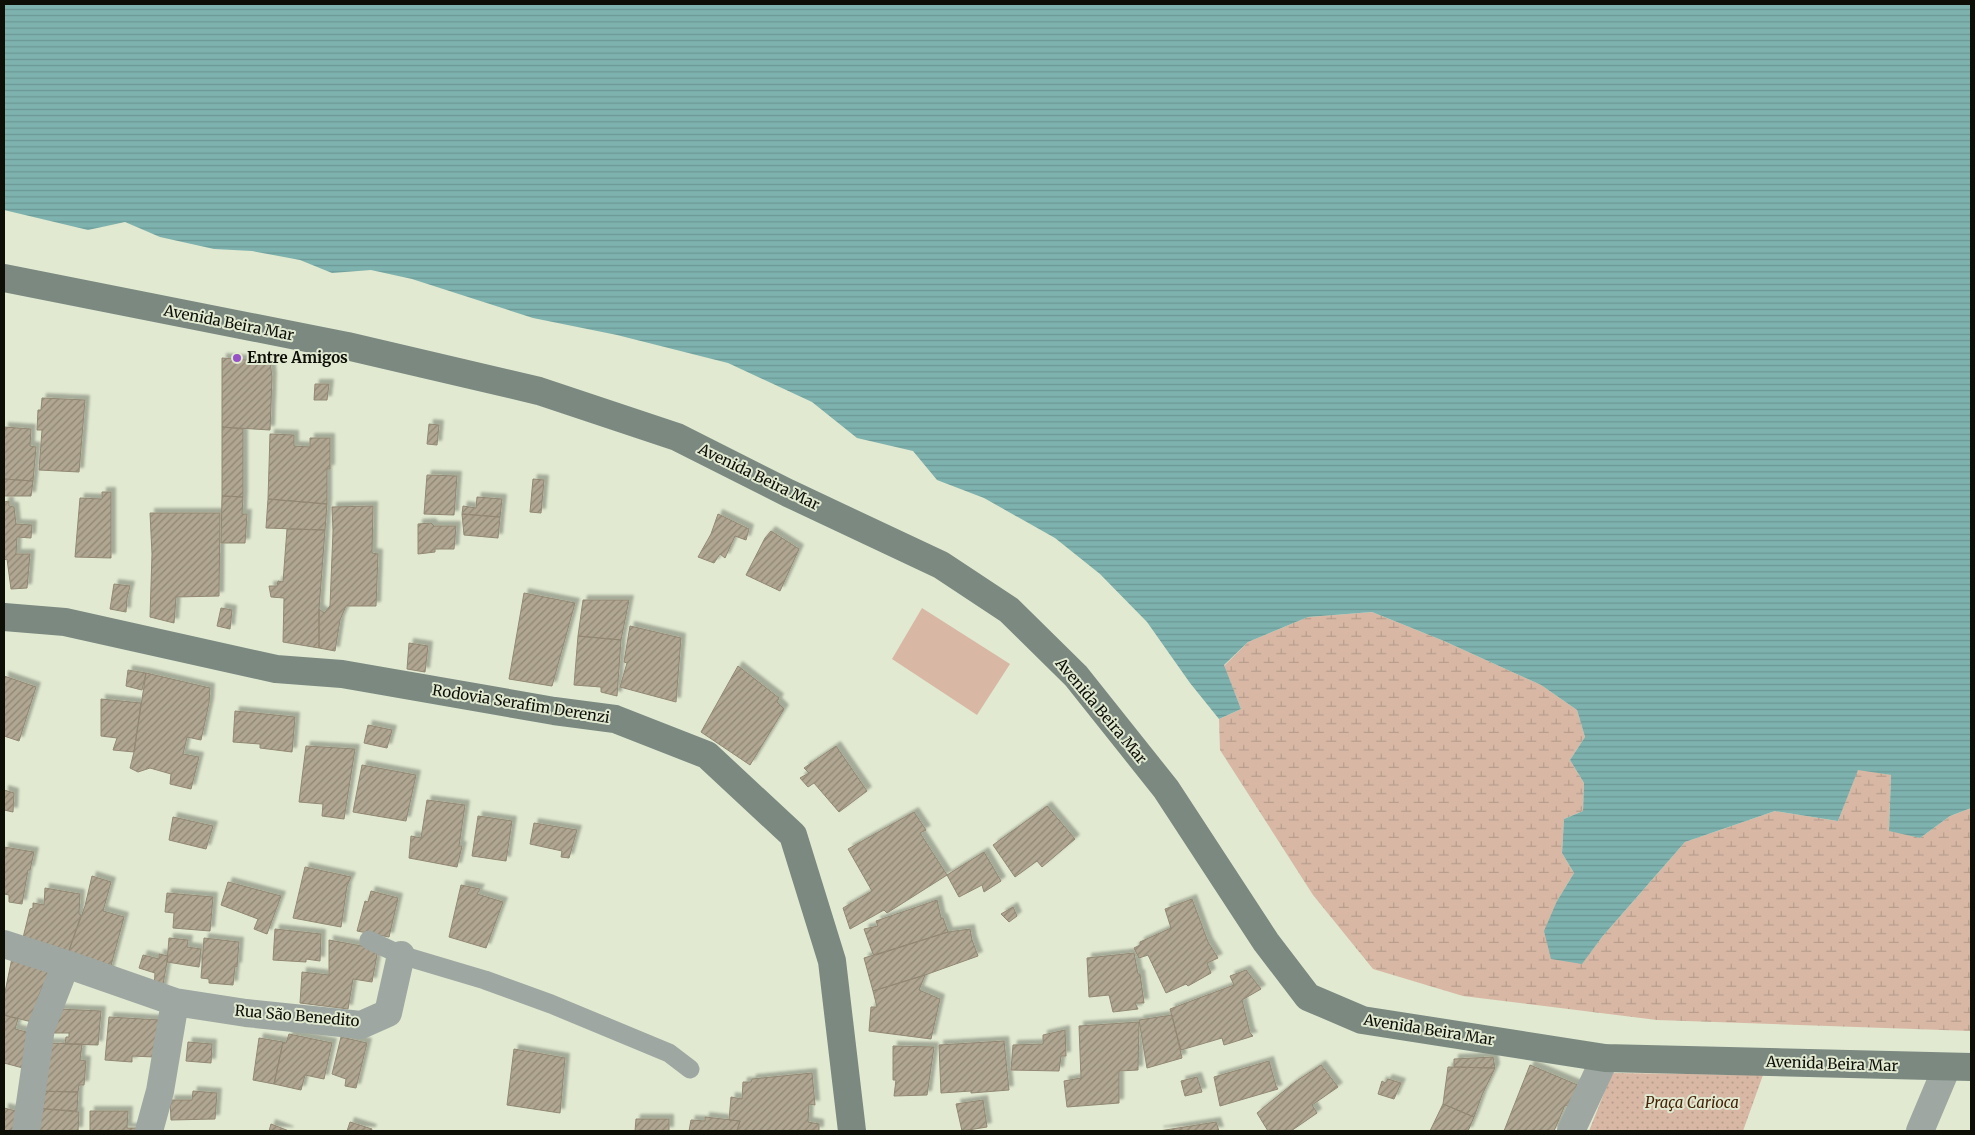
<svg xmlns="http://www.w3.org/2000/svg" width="1975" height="1135" font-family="Merriweather,serif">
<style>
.grass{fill:url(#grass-dots)}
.wetland{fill:url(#wetland-marsh)}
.pitch{fill:#d8b8a5}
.water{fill:url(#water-rules)}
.building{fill:url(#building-hatch);stroke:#928873;filter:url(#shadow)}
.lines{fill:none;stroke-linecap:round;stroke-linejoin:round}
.lane{stroke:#9ea7a1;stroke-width:19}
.street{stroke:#9ea7a1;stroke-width:28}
.secondary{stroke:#7b8980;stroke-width:28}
.poi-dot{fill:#9551c5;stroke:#e1e9d1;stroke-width:2}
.labels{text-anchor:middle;stroke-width:4;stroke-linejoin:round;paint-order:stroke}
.street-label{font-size:15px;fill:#0d0f07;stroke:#e1e9d1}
.poi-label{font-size:15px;font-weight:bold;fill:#0d0f07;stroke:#e1e9d1;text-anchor:start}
.park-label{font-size:15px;font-style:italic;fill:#452106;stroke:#e1e9d1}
</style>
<defs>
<pattern id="grass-dots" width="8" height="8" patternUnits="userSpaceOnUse" patternTransform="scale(1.25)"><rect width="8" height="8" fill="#d8b8a5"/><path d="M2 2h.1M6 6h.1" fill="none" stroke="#b89d8d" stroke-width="1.8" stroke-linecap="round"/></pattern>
<pattern id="wetland-marsh" width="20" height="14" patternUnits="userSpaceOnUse" patternTransform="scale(1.25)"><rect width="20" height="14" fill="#d8b8a5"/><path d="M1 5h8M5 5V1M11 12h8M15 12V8" fill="none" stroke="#b89d8d"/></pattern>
<pattern id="water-rules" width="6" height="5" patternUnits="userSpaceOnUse" patternTransform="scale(1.25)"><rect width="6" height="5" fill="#7eb2ae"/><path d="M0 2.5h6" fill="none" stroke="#6c9894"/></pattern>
<pattern id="building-hatch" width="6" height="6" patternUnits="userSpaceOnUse" patternTransform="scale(1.25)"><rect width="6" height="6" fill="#b0a691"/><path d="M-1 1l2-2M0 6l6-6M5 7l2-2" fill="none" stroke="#8e8674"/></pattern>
<filter id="shadow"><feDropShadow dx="4.5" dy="-4.5" stdDeviation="1" flood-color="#0004"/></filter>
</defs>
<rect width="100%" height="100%" fill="#e1e9d1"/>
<!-- grass -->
<path class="grass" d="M1612 1073 1763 1075 1743 1131H1589Z"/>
<!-- wetland -->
<path class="wetland" d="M1372 612 1444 641 1541 685 1577 710 1585 737 1570 760 1584 783 1583 811 1564 819 1562 853 1574 873 1557 901 1582 963 1602 937 1685 842 1775 811 1838 821 1858 769 1891 775 1889 830 1920 838 1950 816 1971 808V1031L1657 1020 1463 996 1373 969 1313 895 1220 750 1219 719 1241 709 1224 666 1248 642 1308 617Z"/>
<!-- pitch -->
<path class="pitch" d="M922 608 1010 664 977 715 892 659Z"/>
<!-- water -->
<path class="water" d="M4 4H1971V808L1950 816 1920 838 1889 831 1891 775 1858 770 1838 821 1775 811 1685 842 1602 937 1582 964 1551 959 1544 931 1557 901 1574 873 1562 853 1564 819 1583 811 1584 783 1570 760 1585 737 1577 710 1541 685 1444 641 1372 612 1308 617 1248 642 1224 665 1241 709 1219 719 1190 683 1147 622 1100 574 1055 538 984 498 937 480 913 451 857 438 812 402 728 363 617 335 533 318 412 279 371 270 332 273 300 260 252 251 214 249 160 237 125 222 88 230 4 210Z"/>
<!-- building -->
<path class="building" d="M222 358 270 362 272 377 270 430 222 427Z
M315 384H329L327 400H314Z
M42 398 85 400 79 472 39 470 42 430H37L38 410H41Z
M429 424 439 425 437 445 427 444Z
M4 427 31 429 30 446 36 447 33 481 4 479Z
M222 427 243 429V497L222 496Z
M270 434 294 435V446L310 447V438H330V469H327V504L268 499Z
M427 475 457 476 454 515 424 514Z
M4 479 33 481 31 496H4Z
M533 479 544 480 541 513 530 512Z
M102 492H111V558L75 557 80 498 102 499Z
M222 496 243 497 242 514H247L245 543H221Z
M477 497 502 499 500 517 462 514 463 506 476 508Z
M268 499 327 504 325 530 266 528Z
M9 501V506L14 507 16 524 32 525 31 538 17 537 16 554H30L27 588 11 589 7 559 4 560V502Z
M373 506 372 553 378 554 376 606H346L340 620 335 651 319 648V609L324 613 330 606 333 531 332 507Z
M150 513H220L219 596 176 597 174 623 150 617 152 554Z
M462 514 500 517 498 538 464 535Z
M718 514 749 529 746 540 735 536 725 558 720 554 714 563 698 557 711 534Z
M431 523 434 526H456L454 549H435V552L418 554V524Z
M287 529 325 530 319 609V648L283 642 284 598 271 597 269 586H277L278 581 283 582Z
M771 531 799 549 780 591 746 575 765 538Z
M114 584 130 586 127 598 126 612 110 609Z
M524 593 575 603 552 686 509 679Z
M583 600H629L621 640 578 636Z
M221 608 232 610 230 629 217 626Z
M630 626 681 638 676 702 620 687 627 663 624 662Z
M578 636 621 640 617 696 601 692V687L574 685Z
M409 643 428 646 425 672 407 669Z
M738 666 779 698 777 702 784 709 750 765 701 732Z
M128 670 146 673 142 690 126 686Z
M146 673 210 688 209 703 201 740 187 737 183 754 199 757 191 789 170 784 171 774 150 768 138 772 130 768 134 752Z
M4 676 36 687 19 741 4 736Z
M101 699 141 703 134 752 113 750 117 738 101 736Z
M235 711 295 717 292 752 260 748V744L233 742Z
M368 725 392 730 387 748 364 743Z
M306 746 355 749 344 819 322 816 323 804 299 802Z
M836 746 867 791 839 812 814 783 808 787 800 778 809 773 804 768Z
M362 765 416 775 406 821 353 812Z
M4 790 14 793 13 812 4 810Z
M427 800 465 805 459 846H462L457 867 409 858 411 836 421 838Z
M1047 806 1075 839 1042 867 1037 861 1015 877 993 845Z
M914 812 926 830 920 833 947 875 887 913 884 910 850 929 843 908 872 891 848 849Z
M478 816 512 821 506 861 472 856Z
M173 817 213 826 206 849 169 840Z
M534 823 577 830 569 858 561 857 562 851 530 844Z
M4 847 34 852 30 870H28L22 904 9 902V895L4 894Z
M984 852 1001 881 984 892 982 885 959 897 947 875Z
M305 867 351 877 347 886 341 927 293 918Z
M92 876 111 882 103 911 124 917 109 973 66 959 85 906Z
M228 882 281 896 267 934 254 929 258 919 221 905Z
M461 885 480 889 477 894 503 902 486 948 449 937Z
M45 888 80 894 79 914 81 915 66 959 22 942 30 909 33 908V903L44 905Z
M371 891 398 898 389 937 357 931 365 901 368 902Z
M167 893 213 897 210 931 173 928 174 913 165 912Z
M1192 899 1208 942 1218 958 1207 963 1211 973 1188 986 1186 984 1166 993 1148 955 1139 958 1134 948 1140 945V942L1171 928 1165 909Z
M937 900 941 918H943L948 932 876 955 873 954 864 929 878 926 876 921Z
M1013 907 1017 916 1009 922 1001 914Z
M275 929 321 934 320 961 306 959V962L273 960Z
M970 929 972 940 978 956 925 975 873 991 864 958 948 932Z
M169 938 188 940 187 947 201 949 199 967 167 962Z
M204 938 239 942 237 967 235 966 233 985 209 983V979L201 978Z
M329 940 378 949 372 982 353 979 348 1009 300 1003 302 972 329 975Z
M1134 953 1138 974H1140L1144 1003H1135L1138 1009 1113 1012 1109 995 1089 997 1087 958Z
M159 954 168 956 162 990 154 988 155 973 139 968 143 955 159 959Z
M12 958 57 976 54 987 43 985 39 995 40 1024 4 1015V997Z
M1246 970 1261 989 1242 1000 1250 1033 1253 1036 1224 1045 1222 1038 1181 1050 1170 1009 1234 985 1230 976Z
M925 975 919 990 940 999 931 1039 869 1031 871 1007H877L873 991Z
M58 1009 101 1011 98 1045 65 1044 66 1037H69V1033H53Z
M4 1015 18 1019 15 1029 34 1034 23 1068 4 1063Z
M1172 1015 1182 1058 1147 1068 1139 1020Z
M109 1017 160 1020 154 1057 132 1056V1062L105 1060Z
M1139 1022 1138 1070 1119 1071V1103L1067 1107 1064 1081 1081 1078 1079 1026Z
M1065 1030 1066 1056H1061L1059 1071 1011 1070 1013 1045 1043 1044V1035Z
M289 1034 332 1043 324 1079 305 1075 301 1090 274 1084 283 1042 286 1043Z
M341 1037 367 1043 356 1088 345 1086 346 1079 332 1074Z
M259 1038 283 1042 274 1084 253 1080Z
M1004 1041 1009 1090 971 1093V1091L941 1093 939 1045Z
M188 1042 212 1044 211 1063 186 1061Z
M44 1043 82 1044 80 1060 86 1061 84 1085H79L78 1092 34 1091Z
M893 1046 934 1047 927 1095 894 1096 896 1080H893Z
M514 1049 565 1058 560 1113 507 1105Z
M1493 1057 1495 1068 1454 1067V1059Z
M1269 1061 1276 1086 1278 1089 1220 1106 1214 1077Z
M1321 1065 1338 1087 1312 1105 1317 1113 1291 1131H1268L1257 1113 1295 1082Z
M1530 1065 1580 1086 1576 1110 1565 1105 1554 1131H1504Z
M1448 1067 1495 1068 1482 1095 1474 1117 1443 1104Z
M812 1073 815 1105 809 1104 808 1122 819 1124V1131H737L740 1121 729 1120 731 1097 742 1099 743 1082H751L752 1079Z
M1197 1077 1202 1092 1185 1096 1181 1081Z
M1388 1079 1401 1083 1394 1099 1378 1094 1382 1081 1385 1083Z
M34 1091 78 1092 77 1111 33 1108Z
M193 1091 217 1093 215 1119 171 1120 170 1100H192Z
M983 1100 987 1127 962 1131 956 1104Z
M1443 1104 1474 1117 1468 1131H1430Z
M4 1108 20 1112 17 1131H4Z
M33 1108 79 1112 78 1131H35Z
M90 1111H128L127 1128H138L137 1131H90Z
M705 1117 740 1121 737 1131H689L691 1120 705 1121Z
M636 1119H669V1131H635Z
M350 1122 372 1129 371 1131H347Z
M1216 1122 1219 1131H1159Z
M271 1124 289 1131H269Z"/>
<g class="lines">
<!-- lane -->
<path class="lane" d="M369 940 401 955 485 980 551 1004 669 1053 690 1069"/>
<!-- street -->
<path class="street" d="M4 944 66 964 175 1002 246 1013 361 1025 388 1013 401 955
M26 1131 41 1028 66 964
M149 1131 160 1091 175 1002
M1571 1131 1605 1058
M1920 1131 1947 1067"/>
<!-- secondary -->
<path class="secondary" d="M4 278 347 346 539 391 677 437 788 493 941 565 1009 610 1076 676 1166 789 1266 942 1308 997 1362 1020 1605 1058 1971 1067
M4 617 65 622 276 669 342 674 554 711 615 719 707 755 793 835 832 961 852 1131"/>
</g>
<!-- markers -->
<circle class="poi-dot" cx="237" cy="358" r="5"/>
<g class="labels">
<!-- street labels -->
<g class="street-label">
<text transform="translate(229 323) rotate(11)" y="5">Avenida Beira Mar</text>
<text transform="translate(759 477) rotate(26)" y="5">Avenida Beira Mar</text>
<text transform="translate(521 704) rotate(9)" y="5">Rodovia Serafim Derenzi</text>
<text transform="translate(1101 711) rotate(50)" y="5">Avenida Beira Mar</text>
<text transform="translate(297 1016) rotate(5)" y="5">Rua São Benedito</text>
<text transform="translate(1429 1030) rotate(9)" y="5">Avenida Beira Mar</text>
<text transform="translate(1832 1064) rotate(2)" y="5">Avenida Beira Mar</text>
</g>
<!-- poi labels -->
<g class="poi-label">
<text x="247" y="363">Entre Amigos</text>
</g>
<!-- park labels -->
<g class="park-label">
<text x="1692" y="1108">Praça Carioca</text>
</g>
</g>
<!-- border -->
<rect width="1975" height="1135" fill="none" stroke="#0d0f07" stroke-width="10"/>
</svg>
